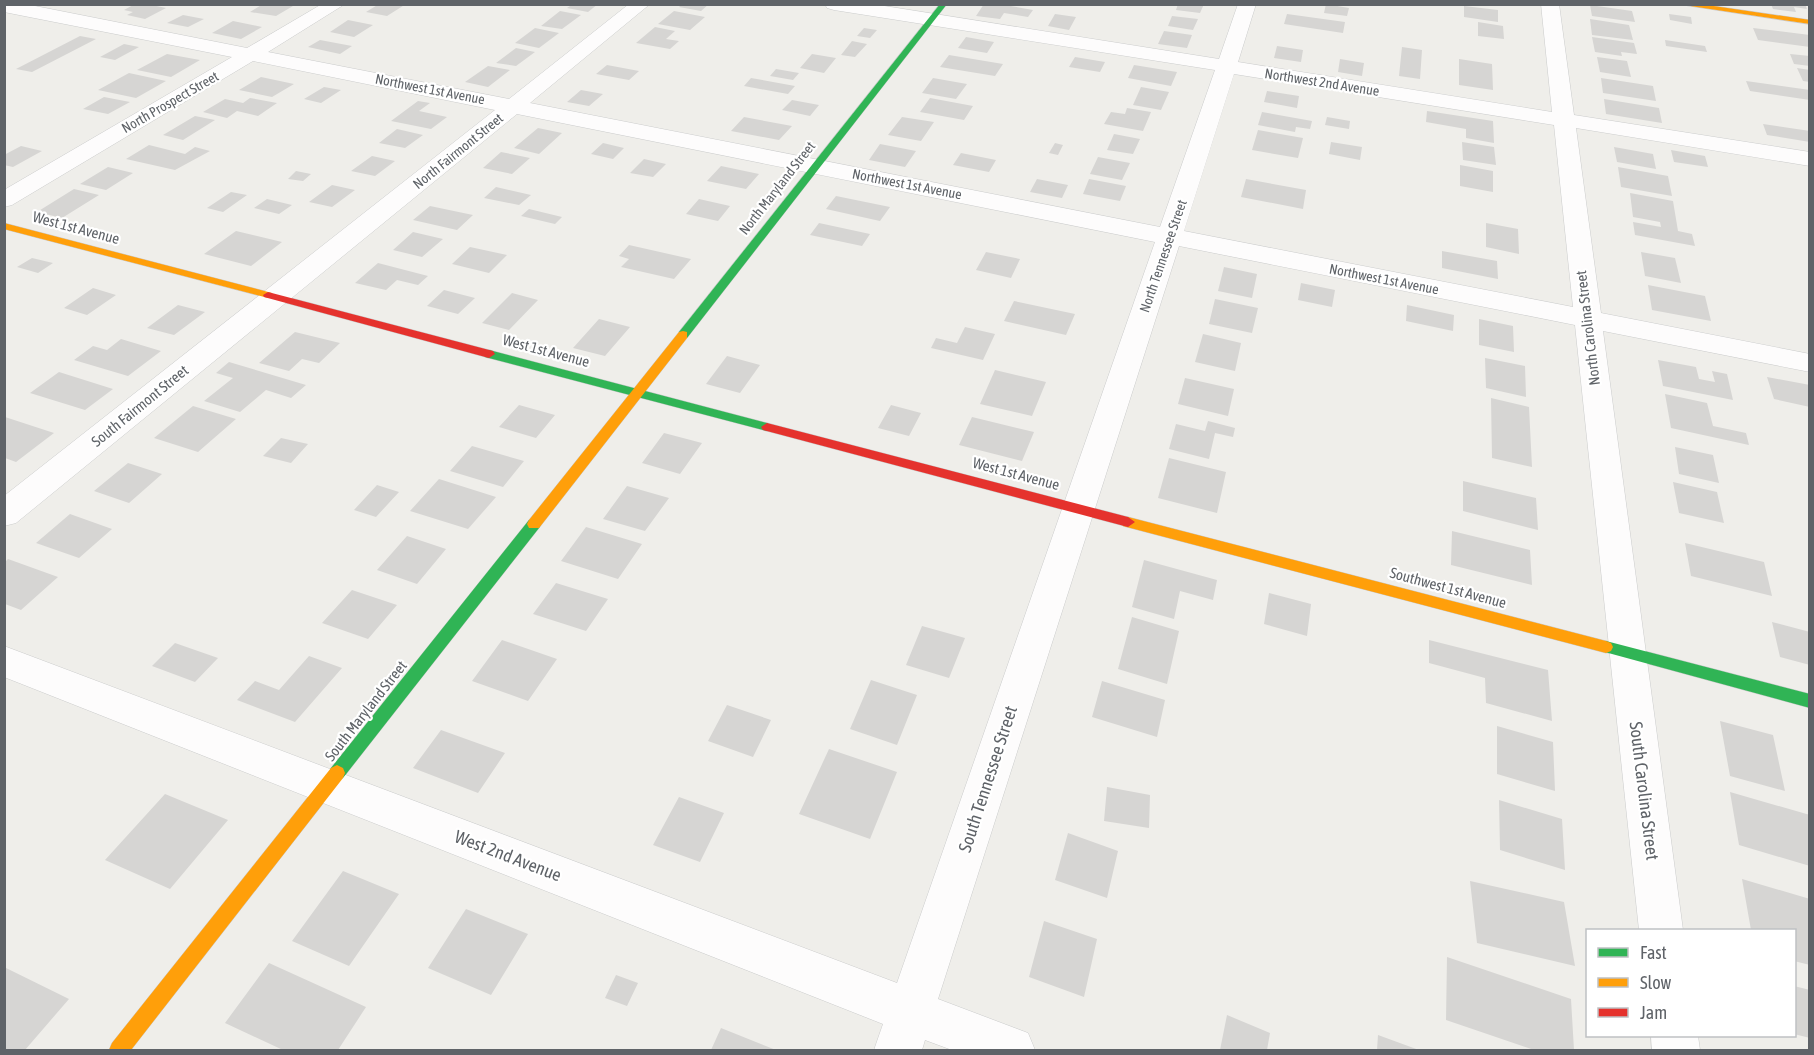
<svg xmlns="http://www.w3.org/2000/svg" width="1814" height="1055" font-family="'Asap Condensed',sans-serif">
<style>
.building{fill:#d6d5d3}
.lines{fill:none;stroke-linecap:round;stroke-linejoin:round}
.street-casing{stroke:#cbcccc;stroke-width:1}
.fast-casing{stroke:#cacacb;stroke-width:1}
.slow-casing{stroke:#cacacb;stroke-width:1}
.jam-casing{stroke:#cacacb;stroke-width:1}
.street{fill:#fdfcfc;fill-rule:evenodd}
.fast{fill:#30b455;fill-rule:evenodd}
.slow{fill:#ff9f0a;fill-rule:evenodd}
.jam{fill:#e5322d;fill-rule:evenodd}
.labels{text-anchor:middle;stroke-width:4.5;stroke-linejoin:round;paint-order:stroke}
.far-street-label{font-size:14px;fill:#5f6368;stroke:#fff}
.street-label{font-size:15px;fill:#5f6368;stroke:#fff}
.near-street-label{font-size:18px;fill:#5f6368;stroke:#fff}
</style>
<rect width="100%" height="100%" fill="#efeeea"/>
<!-- building -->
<path class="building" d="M135 4H147L166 8 145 19 127 15 133 12 124 10Z
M263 4H283L293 6 276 16 250 12Z
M379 4H406L387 16 366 12Z
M573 4H598L588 12 567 8Z
M682 4H709L701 11 679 7Z
M984 4H999L1033 10 1028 17 1004 13 1000 19 976 16Z
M1178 4H1204L1200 13 1176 10Z
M1326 4 1349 8 1347 16 1324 13Z
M1771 4H1805L1807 9 1794 7 1796 12 1773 9Z
M1590 5 1632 11 1635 22 1592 16Z
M1464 6 1498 10V22L1464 17Z
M560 11 581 15 562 29 541 26Z
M674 11 705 17 690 30 658 24Z
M1055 14 1076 17 1069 30 1048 26Z
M1287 14 1345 22 1343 33 1284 24Z
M1669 14 1691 17 1692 24 1670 20Z
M183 15 204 19 188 27 167 23Z
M1172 16 1198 19 1193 30 1168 26Z
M1590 19 1629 25 1633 40 1592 35Z
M348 20 373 25 354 37 330 32Z
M233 21 262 27 241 39 212 33Z
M1478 22 1503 26 1504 39 1478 36Z
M655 27 675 31 666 39 679 41 670 49 636 43Z
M535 28 559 33 539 48 515 43Z
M864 28 877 30 870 38 857 36Z
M1753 28 1810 35V47L1758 40Z
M1164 31 1192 35 1187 48 1158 44Z
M80 36 96 39 32 72 16 69Z
M966 37 994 42 987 53 958 48Z
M1592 37 1634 43 1637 54 1621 52 1622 56 1595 52Z
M320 40 352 46 340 54 308 47Z
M1665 40 1705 46 1707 52 1666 46Z
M852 41 867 44 855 57 841 55Z
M124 44 139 47 115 60 100 57Z
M1277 46 1303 50 1301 62 1274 58Z
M1402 47 1422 50 1420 79 1399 76Z
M516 48 535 52 516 66 496 63Z
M167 54 200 60 171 77 137 70Z
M812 54 836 58 824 73 800 68Z
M1790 54 1810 56V66L1794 64Z
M949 55 1003 64 995 76 940 67Z
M1075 57 1105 62 1100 72 1069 67Z
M1597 57 1627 61 1631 77 1600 72Z
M1340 59 1364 63 1362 76 1338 72Z
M1459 59 1492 64 1493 90 1459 85Z
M607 65 639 71 629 80 596 74Z
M1134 65 1177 72 1171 86 1128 78Z
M488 66 510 70 488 87 465 82Z
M1797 68 1810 70V82L1803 81Z
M776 69 799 73 793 80 770 76Z
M129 73 166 81 136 98 98 90Z
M261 77 294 84 272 97 239 90Z
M751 78 795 86 788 94 744 86Z
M933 78 967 84 956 99 922 93Z
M1601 78 1653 86 1656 101 1603 93Z
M1746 81 1810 90V100L1750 91Z
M324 87 341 90 321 103 304 99Z
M1141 87 1169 92 1161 110 1133 105Z
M581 90 603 94 589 106 567 102Z
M1267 91 1299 96 1297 108 1264 102Z
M104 97 130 102 108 114 83 109Z
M250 98 277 103 258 116 237 111 227 118 203 112 225 99 243 103Z
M930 98 973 106 964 120 920 112Z
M1604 99 1659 108 1662 123 1606 114Z
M792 100 819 105 810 116 782 110Z
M418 101 430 103 419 111 447 117 431 129 391 121Z
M1127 108 1151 112 1143 131 1104 124 1111 112 1125 114Z
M1427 111 1493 121 1494 143 1466 138V129L1426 122Z
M1262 112 1312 121 1310 129 1296 127 1295 132 1258 125Z
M195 116 215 120 183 140 163 135Z
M744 117 792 126 779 140 731 131Z
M902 117 934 122 921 141 888 135Z
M1327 117 1350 121 1349 129 1325 125Z
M1763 124 1810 131V142L1767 135Z
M538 128 562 133 539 154 514 148Z
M397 129 423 135 405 148 379 143Z
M1258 130 1303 138 1298 158 1252 150Z
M1114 134 1140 139 1133 154 1107 150Z
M1331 142 1362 147 1360 160 1329 154Z
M1462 142 1494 147 1496 165 1463 160Z
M603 143 624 148 613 159 591 154Z
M1055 143 1063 145 1058 155 1049 153Z
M880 144 916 151 905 167 869 160Z
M149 145 185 154 195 147 210 151 175 170 126 159Z
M21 146 42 151 13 167 4 165V155Z
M1614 147 1653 154 1656 169 1617 162Z
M1671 150 1705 156 1708 167 1674 162Z
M501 152 530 158 512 174 483 168Z
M961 153 996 160 989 172 953 165Z
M372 156 395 161 375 176 351 171Z
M1098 157 1130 163 1122 180 1090 174Z
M644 159 666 164 653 177 630 173Z
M1460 165 1493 171V192L1460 186Z
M721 166 759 174 746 189 707 181Z
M108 167 133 173 106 190 80 184Z
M1618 167 1668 176 1672 196 1621 187Z
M296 171 311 174 303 181 288 179Z
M1037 179 1068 185 1062 198 1030 192Z
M1089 179 1126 186 1120 201 1083 194Z
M1246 179 1306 190 1303 209 1241 197Z
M332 185 355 190 332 207 309 202Z
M496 187 531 195 519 205 484 198Z
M74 189 99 195 62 218 37 212Z
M231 192 247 195 223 212 207 208Z
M1630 193 1673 201 1678 231 1692 234 1695 246 1635 235 1633 222 1661 227 1660 222 1633 217Z
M836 196 890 207 880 221 826 209Z
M267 199 292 205 279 214 254 208Z
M699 199 730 206 718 221 686 214Z
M430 206 473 215 457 230 413 220Z
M529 209 562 217 555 224 521 216Z
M819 223 870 234 862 246 810 235Z
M1486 223 1518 229 1519 254 1486 247Z
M236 231 282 242 251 266 204 254Z
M413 232 443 239 422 257 393 250Z
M629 245 691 259 674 279 621 267 629 259 619 256Z
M470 247 507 255 489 273 452 264Z
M1442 251 1497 261 1498 279 1442 268Z
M986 252 1020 259 1011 278 976 270Z
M1641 252 1675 258 1681 283 1645 276Z
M32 258 53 263 38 273 17 267Z
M378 263 428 276 418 285 397 280 386 290 355 283Z
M1224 267 1257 274 1252 298 1218 291Z
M1301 283 1335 290 1332 307 1298 300Z
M1648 285 1705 296 1711 321 1652 310Z
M93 288 116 295 87 315 64 308Z
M444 290 475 298 458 314 427 306Z
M512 293 538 300 509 330 482 323Z
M1215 299 1258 308 1252 333 1209 324Z
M1014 301 1075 314 1066 335 1004 321Z
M178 305 205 312 174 335 147 328Z
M1407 305 1454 315 1453 331 1406 321Z
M599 319 630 327 605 356 573 348Z
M1479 319 1513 326 1514 352 1479 345Z
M965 327 995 334 983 360 931 348 936 338 957 343Z
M295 332 340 343 319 363 302 359 289 371 259 363Z
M1203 334 1241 343 1235 371 1195 362Z
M121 339 161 351 128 376 74 360 93 346 107 350Z
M727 356 760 365 740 393 706 384Z
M1485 358 1525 366 1526 397 1486 388Z
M1658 360 1696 367 1699 379 1715 382 1712 371 1727 374 1733 400 1663 386Z
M229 362 306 385 291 398 266 390 240 412 204 401 233 378 216 373Z
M995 370 1046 382 1032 416 980 404Z
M59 372 113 389 85 410 30 393Z
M1767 377 1810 385V407L1774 399Z
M1185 378 1234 389 1228 416 1178 404Z
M1665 394 1707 403 1713 426 1746 433 1749 445 1671 428Z
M1491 398 1529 407 1532 467 1492 458Z
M519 405 555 415 536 438 499 427Z
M891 405 921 413 909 436 878 428Z
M193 406 236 419 198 452 154 438Z
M5 417 54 433 16 462 5 458Z
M972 417 1034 432 1022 461 959 445Z
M1208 421 1235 428 1233 437 1215 433 1209 459 1169 449 1176 424 1205 431Z
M664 433 702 443 680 474 642 463Z
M281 438 308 444 291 463 263 456Z
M472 446 524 461 503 487 450 471Z
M1675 447 1713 455 1719 483 1679 474Z
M1169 458 1226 472 1217 513 1158 498Z
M128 463 162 474 129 503 94 491Z
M439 479 496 497 468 529 410 511Z
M1463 481 1536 498 1538 530 1463 511Z
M1673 482 1717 492 1724 523 1679 513Z
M377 485 399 492 376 517 354 510Z
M627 486 669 498 645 531 603 519Z
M70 514 112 529 79 558 36 543Z
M586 527 642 544 618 579 561 561Z
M1452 531 1530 550 1532 585 1451 565Z
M407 536 446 549 417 584 377 570Z
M1685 543 1764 562 1772 596 1691 576Z
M8 559 58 577 21 610 5 604V562Z
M1144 560 1217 580 1213 600 1180 591 1174 619 1132 607Z
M556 583 608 599 586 631 533 614Z
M352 590 397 605 368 639 322 623Z
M1269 593 1311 604 1307 636 1264 624Z
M1132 617 1179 631 1167 684 1118 669Z
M1772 622 1810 632V665L1780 657Z
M922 626 965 638 949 678 906 665Z
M502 640 557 659 528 701 472 681Z
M1429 640 1548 670 1552 721 1486 703 1485 678 1429 663Z
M175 643 218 658 195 682 152 666Z
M309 656 342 668 295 722 237 700 255 681 279 690Z
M871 680 917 695 897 745 850 729Z
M1102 681 1165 700 1157 737 1092 717Z
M727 705 771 720 753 757 708 741Z
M1720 721 1773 735 1785 791 1730 776Z
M1497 726 1553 742 1555 791 1497 774Z
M441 730 505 753 478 793 413 768Z
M829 749 897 772 870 839 799 814Z
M1107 787 1150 795 1149 828 1104 821Z
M1730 792 1810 815V866L1739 845Z
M165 794 228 820 170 889 105 860Z
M679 797 724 813 700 862 653 845Z
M1499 800 1562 819 1565 870 1500 850Z
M1068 833 1118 851 1107 898 1055 880Z
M343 871 399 894 349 966 292 941Z
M1742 879 1810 899V965L1794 961V930H1751Z
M1470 881 1564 902 1575 966 1477 943Z
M466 909 528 934 491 995 428 968Z
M1044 921 1097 939 1084 997 1029 977Z
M1447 957 1571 999 1574 1050H1534L1446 1020Z
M269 963 366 1007 338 1050H283L225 1023Z
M4 967 69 999 25 1050H4Z
M616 975 638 983 627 1006 605 998Z
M1794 986 1810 990V1038L1794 1034Z
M1227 1015 1270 1033 1267 1050H1220Z
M721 1028 776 1050H711Z
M1378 1035 1419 1050H1377Z"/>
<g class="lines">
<!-- street casing -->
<g class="street-casing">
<path id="street" d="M4 4H25L247 48 322 4H345L268 52 509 99 629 4H650L530 103 1160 227 1215 70 834 10 827 8 825 4H872L1219 59 1238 4H1256L1238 62 1552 112 1541 4H1559L1574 115 1810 152V166L1576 128 1601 313 1810 354V372L1603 331 1683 930H1639L1575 325 1179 246 938 999 1028 1033 1035 1050H952L925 1040 922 1050H874L883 1024 4 677V646L897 983 1155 242 517 114 16 523 4 526V496L495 110 253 61 12 205 4 207V190L232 57 4 12ZM1234 74 1554 125 1573 307 1184 231Z
M1651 1036H1698L1700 1050H1652Z"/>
</g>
<!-- fast casing -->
<g class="fast-casing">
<path id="fast" d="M940 4H947L687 338H679V332Z
M489 350 767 423 773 427 767 431 485 357 483 354 485 351Z
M534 519 539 520 541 524 539 528 343 778 337 781 331 778 329 773 331 768 529 520Z
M1606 641 1810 694V708L1601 651 1599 647 1601 643Z"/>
</g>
<!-- slow casing -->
<g class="slow-casing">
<path id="slow" d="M1677 4H1700L1810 20V24Z
M4 223 272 293 273 295 268 298 4 229Z
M683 331 687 332V338L539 528H529L527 524 529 520 679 332Z
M1128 517 1606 641 1611 643 1613 647 1611 651 1606 653 1123 526 1121 522Z
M337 765 343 768 345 773 343 778 131 1050H109L112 1043 331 768Z"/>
</g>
<!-- jam casing -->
<g class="jam-casing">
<path id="jam" d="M268 292 493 351 495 354 489 358 264 297 263 295Z
M767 423 1128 517 1135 522 1128 527 763 430 761 427Z"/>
</g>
<!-- street -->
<use href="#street" class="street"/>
<!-- fast -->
<use href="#fast" class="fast"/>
<!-- slow -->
<use href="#slow" class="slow"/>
<!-- jam -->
<use href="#jam" class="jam"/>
</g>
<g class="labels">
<!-- far-street labels -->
<g class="far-street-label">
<text transform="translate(1322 82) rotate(9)" y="5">Northwest 2nd Avenue</text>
<text transform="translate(430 89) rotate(11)" y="5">Northwest 1st Avenue</text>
<text transform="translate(170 102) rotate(-30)" y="5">North Prospect Street</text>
<text transform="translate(458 151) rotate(-39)" y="5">North Fairmont Street</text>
<text transform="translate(907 184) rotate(11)" y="5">Northwest 1st Avenue</text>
<text transform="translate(777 188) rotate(-52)" y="5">North Maryland Street</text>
<text transform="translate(1163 256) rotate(-71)" y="5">North Tennessee Street</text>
<text transform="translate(1384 279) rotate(11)" y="5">Northwest 1st Avenue</text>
</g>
<!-- street labels -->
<g class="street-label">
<text transform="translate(76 228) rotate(15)" y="5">West 1st Avenue</text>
<text transform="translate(1588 328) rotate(-97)" y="5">North Carolina Street</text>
<text transform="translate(546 351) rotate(15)" y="5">West 1st Avenue</text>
<text transform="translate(140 406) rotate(-39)" y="5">South Fairmont Street</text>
<text transform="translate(1016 474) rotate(15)" y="5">West 1st Avenue</text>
<text transform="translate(1448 588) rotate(15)" y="5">Southwest 1st Avenue</text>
<text transform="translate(366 711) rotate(-52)" y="5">South Maryland Street</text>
</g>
<!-- near-street labels -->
<g class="near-street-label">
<text transform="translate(988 779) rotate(-72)" y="6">South Tennessee Street</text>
<text transform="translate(1644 791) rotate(83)" y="6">South Carolina Street</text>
<text transform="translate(508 856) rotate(21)" y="6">West 2nd Avenue</text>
</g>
</g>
<!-- border -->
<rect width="1814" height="1055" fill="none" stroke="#5f6368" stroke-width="12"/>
<!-- legend -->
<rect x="1586" y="929" width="210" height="108" fill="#ffffff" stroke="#bfc1c3" stroke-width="1.5"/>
<rect x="1598" y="948" width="30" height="9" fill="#30b455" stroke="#bfc1c3" stroke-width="1.5"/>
<text x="1640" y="959" font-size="18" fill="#5f6368">Fast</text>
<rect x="1598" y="978" width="30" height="9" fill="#ff9f0a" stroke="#bfc1c3" stroke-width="1.5"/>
<text x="1640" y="989" font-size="18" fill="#5f6368">Slow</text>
<rect x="1598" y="1008" width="30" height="9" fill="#e5322d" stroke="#bfc1c3" stroke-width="1.5"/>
<text x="1640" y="1019" font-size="18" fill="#5f6368">Jam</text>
</svg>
